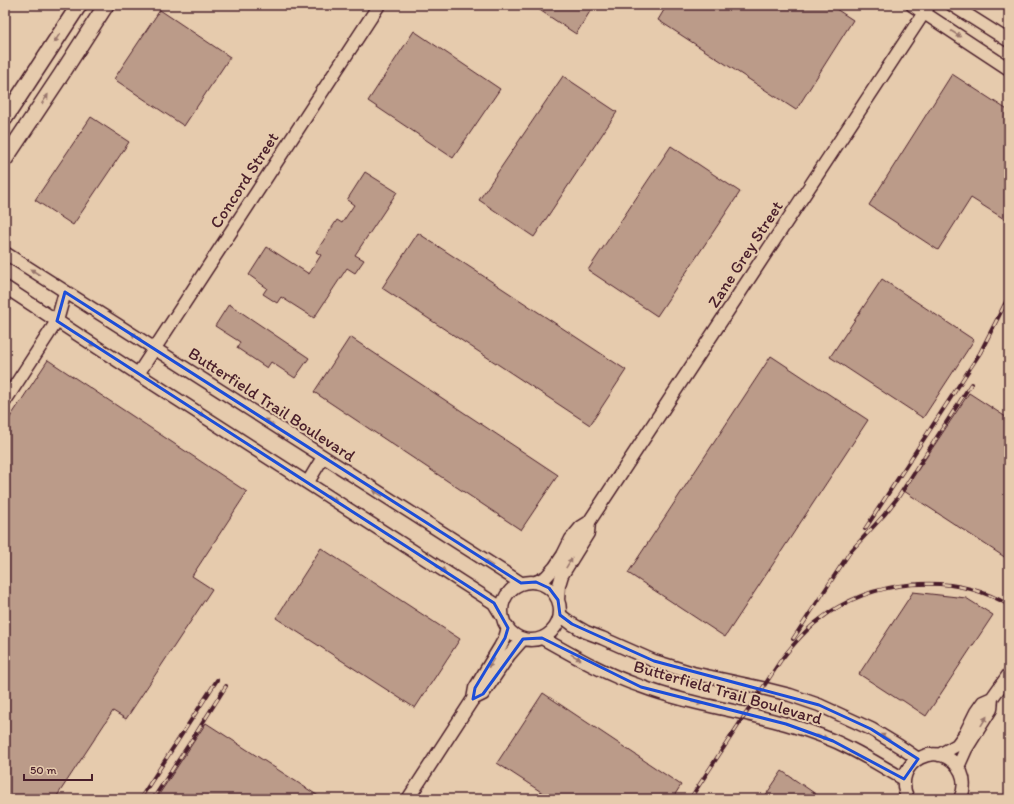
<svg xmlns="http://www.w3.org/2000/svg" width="1014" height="804" font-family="Itim,sans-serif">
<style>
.building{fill:#bb9b89;stroke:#4a1f2b}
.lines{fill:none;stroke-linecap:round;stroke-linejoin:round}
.minor-casing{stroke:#4a1f2b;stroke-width:15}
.major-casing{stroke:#4a1f2b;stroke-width:18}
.minor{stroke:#e6cbad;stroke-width:12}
.major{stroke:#e6cbad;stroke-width:15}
.rail-casing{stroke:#4a1f2b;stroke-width:4}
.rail{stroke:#e6cbad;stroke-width:2.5;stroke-dasharray:8;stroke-linecap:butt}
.oneway{fill:#98756c}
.marked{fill:none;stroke:#1d4ed8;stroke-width:3;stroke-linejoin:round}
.labels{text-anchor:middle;stroke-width:4;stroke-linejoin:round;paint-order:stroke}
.street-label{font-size:17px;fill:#4a1f2b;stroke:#e6cbad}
</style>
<rect width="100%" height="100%" fill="#e6cbad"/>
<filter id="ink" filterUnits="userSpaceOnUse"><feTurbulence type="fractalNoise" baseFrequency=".025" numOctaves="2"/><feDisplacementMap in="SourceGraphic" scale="8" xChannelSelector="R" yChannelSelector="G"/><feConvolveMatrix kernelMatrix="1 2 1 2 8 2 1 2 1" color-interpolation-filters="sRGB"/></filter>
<g filter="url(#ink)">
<!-- building -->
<path class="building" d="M532 5H594L576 34Z
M667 5H830L853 20 796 110 658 20Z
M160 10 230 57 184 126 114 79Z
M414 31 500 89 453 158 368 101Z
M952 74 1009 111V222L971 198 938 250 869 205Z
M563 76 617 112 534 237 479 200Z
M91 117 129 142 73 225 35 200Z
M671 146 740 192 657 316 588 270Z
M365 172 397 192 355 255 364 260 355 273 347 268 314 318 281 297 277 303 263 294 267 288 249 275 267 247 309 274 321 255 316 252 337 220 342 223 354 205 347 200Z
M418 233 626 370 590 425 382 288Z
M882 279 974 340 923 418 830 357Z
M229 304 309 358 295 378 271 362 267 368 237 348 240 342 215 326Z
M350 337 558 475 521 530 314 392Z
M771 356 868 420 725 637 628 573Z
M48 360 247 492 192 576 212 589 126 719 113 711 55 799H5V425Z
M969 393 1009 419V560L904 491Z
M321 548 460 639 415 708 276 618Z
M913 592 966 598 993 615 926 716 902 700H899L859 674Z
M543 693 681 785 672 799H552L497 763Z
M206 723 323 799H156Z
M782 771 823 799H763Z"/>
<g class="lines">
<!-- minor casing -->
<g class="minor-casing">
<path id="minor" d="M912 5 1009 69
M952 5 1009 41
M5 253 521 583
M5 287 138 374 494 603 502 616
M138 374 379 5
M5 401 57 321 65 292
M308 482 323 457
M536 582 546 577 555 567 563 555 571 539 581 527 589 522 929 5
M502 611a29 29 0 1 1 58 0a29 29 0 1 1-58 0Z
M558 600 559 585 562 575 588 533 589 522
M560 615 572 624 586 632 602 638 654 661 693 673 762 688 790 695 819 705 871 729 899 746 918 759
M542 638C574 656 605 674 640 686 687 704 738 710 786 724 807 730 832 739 851 749 869 758 886 769 904 779
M473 699 483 694 509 655 523 639
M939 755 957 745 965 734 976 712 983 702 992 698 1009 674
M958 767 966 749 991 709 992 698
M408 799 473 699 475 688 500 647 505 638 508 628
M908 799C889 762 942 735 961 772 965 781 964 791 960 799"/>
</g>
<!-- major casing -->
<g class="major-casing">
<path id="major" d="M5 118 79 5
M5 159 61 75 106 5"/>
</g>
<!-- minor -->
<use href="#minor" class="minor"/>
<!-- major -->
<use href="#major" class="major"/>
<!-- rail casing -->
<g class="rail-casing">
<path id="rail" d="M865 529 980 353 1009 296
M793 639 850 552 884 515 899 496 971 384
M140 799 217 680
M153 799 195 735 226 686
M690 799 781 660C792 646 804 631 819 620 871 579 952 571 1009 605"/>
</g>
<!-- rail -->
<use href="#rail" class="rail"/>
</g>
<!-- one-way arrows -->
<defs><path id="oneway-solid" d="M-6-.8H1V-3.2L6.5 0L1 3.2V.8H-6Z"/></defs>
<g class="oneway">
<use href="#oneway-solid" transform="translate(956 34) rotate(33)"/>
<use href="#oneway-solid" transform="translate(57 38) rotate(123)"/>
<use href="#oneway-solid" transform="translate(45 99) rotate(-56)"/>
<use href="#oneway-solid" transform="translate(35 272) rotate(-147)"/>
<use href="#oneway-solid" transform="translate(136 336) rotate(-148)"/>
<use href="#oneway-solid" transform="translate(90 343) rotate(33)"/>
<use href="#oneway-solid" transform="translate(199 413) rotate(32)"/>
<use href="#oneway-solid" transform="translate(269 422) rotate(-147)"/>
<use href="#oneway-solid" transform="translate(378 493) rotate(-147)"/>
<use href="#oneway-solid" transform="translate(332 498) rotate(33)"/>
<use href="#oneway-solid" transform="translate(488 563) rotate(-148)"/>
<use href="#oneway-solid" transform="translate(569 563) rotate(-58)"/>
<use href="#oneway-solid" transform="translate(441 569) rotate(33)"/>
<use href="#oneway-solid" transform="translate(576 657) rotate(29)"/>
<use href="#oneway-solid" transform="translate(491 663) rotate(122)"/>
<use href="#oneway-solid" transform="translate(697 703) rotate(12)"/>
<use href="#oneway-solid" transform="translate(984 721) rotate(-58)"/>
<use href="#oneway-solid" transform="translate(822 737) rotate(19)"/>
<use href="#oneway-solid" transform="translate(885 737) rotate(-149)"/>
</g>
</g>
<!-- marked area -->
<path class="marked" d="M65 292 521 583 536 582 549 588 558 600 560 615 572 624 654 661 819 705 871 729 918 759 904 779 833 741 786 724 641 687 542 638 523 639 483 694 473 699 475 688 505 638 508 628 494 603 57 321Z"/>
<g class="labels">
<!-- street labels -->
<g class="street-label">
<text transform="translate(244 180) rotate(-57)" y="6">Concord Street</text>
<text transform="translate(745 254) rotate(-57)" y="6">Zane Grey Street</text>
<text transform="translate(272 404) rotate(33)" y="6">Butterfield Trail Boulevard</text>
<text transform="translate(728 692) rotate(16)" y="6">Butterfield Trail Boulevard</text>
</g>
</g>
<!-- margin -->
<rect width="1014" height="804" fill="none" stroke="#e6cbad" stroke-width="20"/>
<rect x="10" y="10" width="994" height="784" fill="none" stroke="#4a1f2b" stroke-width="1.5" filter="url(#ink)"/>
<!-- scale -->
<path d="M24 774v6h68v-6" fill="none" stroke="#4a1f2b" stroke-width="2"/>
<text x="30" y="774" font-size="12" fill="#4a1f2b" stroke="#e6cbad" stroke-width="3" paint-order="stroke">50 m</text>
</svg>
